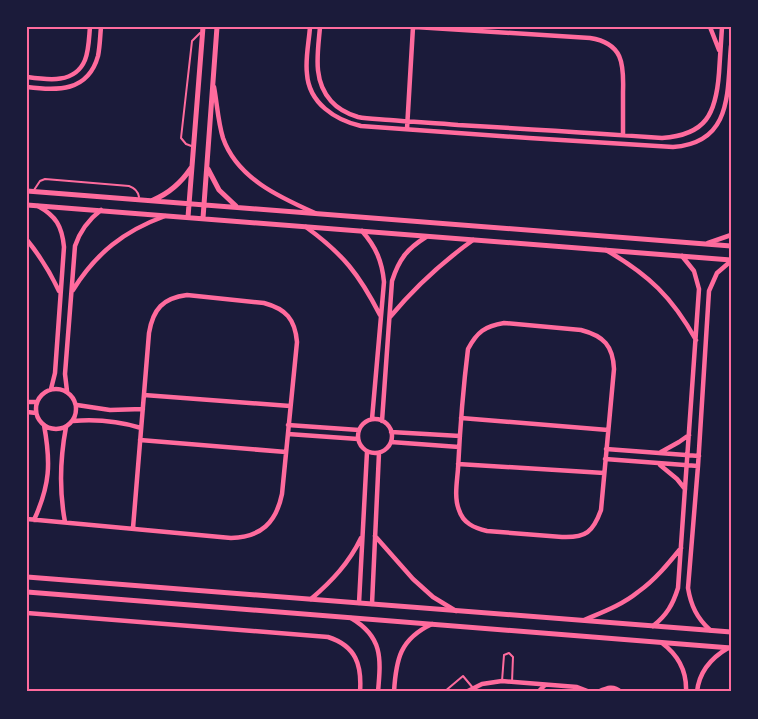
<svg xmlns="http://www.w3.org/2000/svg" width="758" height="719" font-family="Cabin,sans-serif">
<style>
.lines{fill:none;stroke-linecap:round;stroke-linejoin:round}
.service{stroke:#ff6b9d;stroke-width:2}
.minor{stroke:#ff6b9d;stroke-width:4.5}
.tertiary{stroke:#ff6b9d;stroke-width:5}
.neatline{fill:none;stroke:#ff6b9d;stroke-width:2}
</style>
<rect width="100%" height="100%" fill="#1b1b3a"/>
<g class="lines">
<!-- service -->
<path class="service" d="M194 147 186 144 181 138 192 41 200 33
M34 190 40 181 45 179 129 186C135 188 138 191 139 197
M502 681 504 655 509 653 513 657 512 682
M444 692 463 676 473 688"/>
<!-- minor -->
<path class="minor" d="M310 27C309 42 305 59 307 74 309 103 335 120 361 126L529 138 673 147C733 143 727 91 731 46
M320 27C318 52 312 80 331 101 338 109 348 114 358 117 368 119 379 119 390 120 412 122 435 123 458 125 526 129 594 133 662 138 706 135 716 114 719 73 720 58 721 42 722 27
M415 27 590 38C623 43 624 64 623 92 623 106 623 121 623 135
M710 27 719 50
M27 77C48 80 75 84 85 60 89 50 89 37 90 27
M27 87C57 91 88 92 98 56 100 46 100 37 101 27
M214 87C217 103 218 122 223 138 237 178 279 197 315 213
M407 129 413 27
M38 206C56 216 62 226 64 247L55 373 51 389
M306 227C343 254 359 274 380 315
M362 231C376 247 382 261 384 282L372 419
M27 240C40 256 50 272 59 291
M708 243 731 235
M606 250C649 275 672 297 696 340
M73 290C96 253 124 231 165 216
M390 317C415 287 441 263 473 240
M504 323 581 330C604 336 613 346 614 369L601 510C593 532 586 538 562 537L487 531C474 528 463 523 459 510 454 498 457 482 458 469 460 429 463 389 468 349 477 332 485 326 504 323Z
M36 409a20 20 0 1 1 40 0a20 20 0 1 1-40 0Z
M67 391 65 374 75 246C80 231 88 220 101 210
M144 395 290 406
M27 402H37
M77 405 110 410 143 409
M27 412 36 413
M461 418 608 430
M358 436a17 17 0 1 1 34 0a17 17 0 1 1-34 0Z
M73 421C97 419 118 421 141 428
M382 421 392 281C399 259 407 249 426 237
M288 425 359 430
M391 432 460 436
M288 434 358 439
M140 440 286 452
M391 442 459 447
M606 449 699 456
M661 452 679 442 689 435
M605 459 698 466
M458 464 604 473
M660 465 677 479 685 489
M27 519 231 538C261 537 276 523 282 494L297 342C295 319 286 309 264 303L187 295C163 298 153 309 149 333L133 528
M34 520C50 485 51 463 44 425
M65 522C59 490 60 459 66 427
M375 536 413 579 433 597 456 611
M311 599C332 581 349 563 361 538
M359 603 367 452
M372 604 379 453
M27 613 328 637C356 646 362 665 360 692
M351 618C383 637 381 658 378 692
M584 620C603 612 622 605 638 592 655 580 668 564 681 548
M653 626C667 615 673 604 678 588L699 289 694 271 682 256
M710 630C697 618 691 606 688 588L698 466 709 291 717 273 731 261
M662 643C678 655 687 672 686 692
M394 692C396 659 400 639 432 624
M466 692 482 684 502 681 577 687 590 692
M538 692 545 685
M598 692C607 688 613 685 621 692
M697 692C699 672 711 658 728 648"/>
<!-- tertiary -->
<path class="tertiary" d="M208 169 219 190 236 206
M27 191 731 246
M153 200C170 193 181 183 191 168
M27 205 731 260
M188 217 203 27
M203 218 217 27
M27 577 731 632
M27 592 731 648"/>
</g>
<!-- border -->
<rect width="758" height="719" fill="none" stroke="#1b1b3a" stroke-width="57"/>
<rect x="28" y="28" width="702" height="662" class="neatline"/>
</svg>
